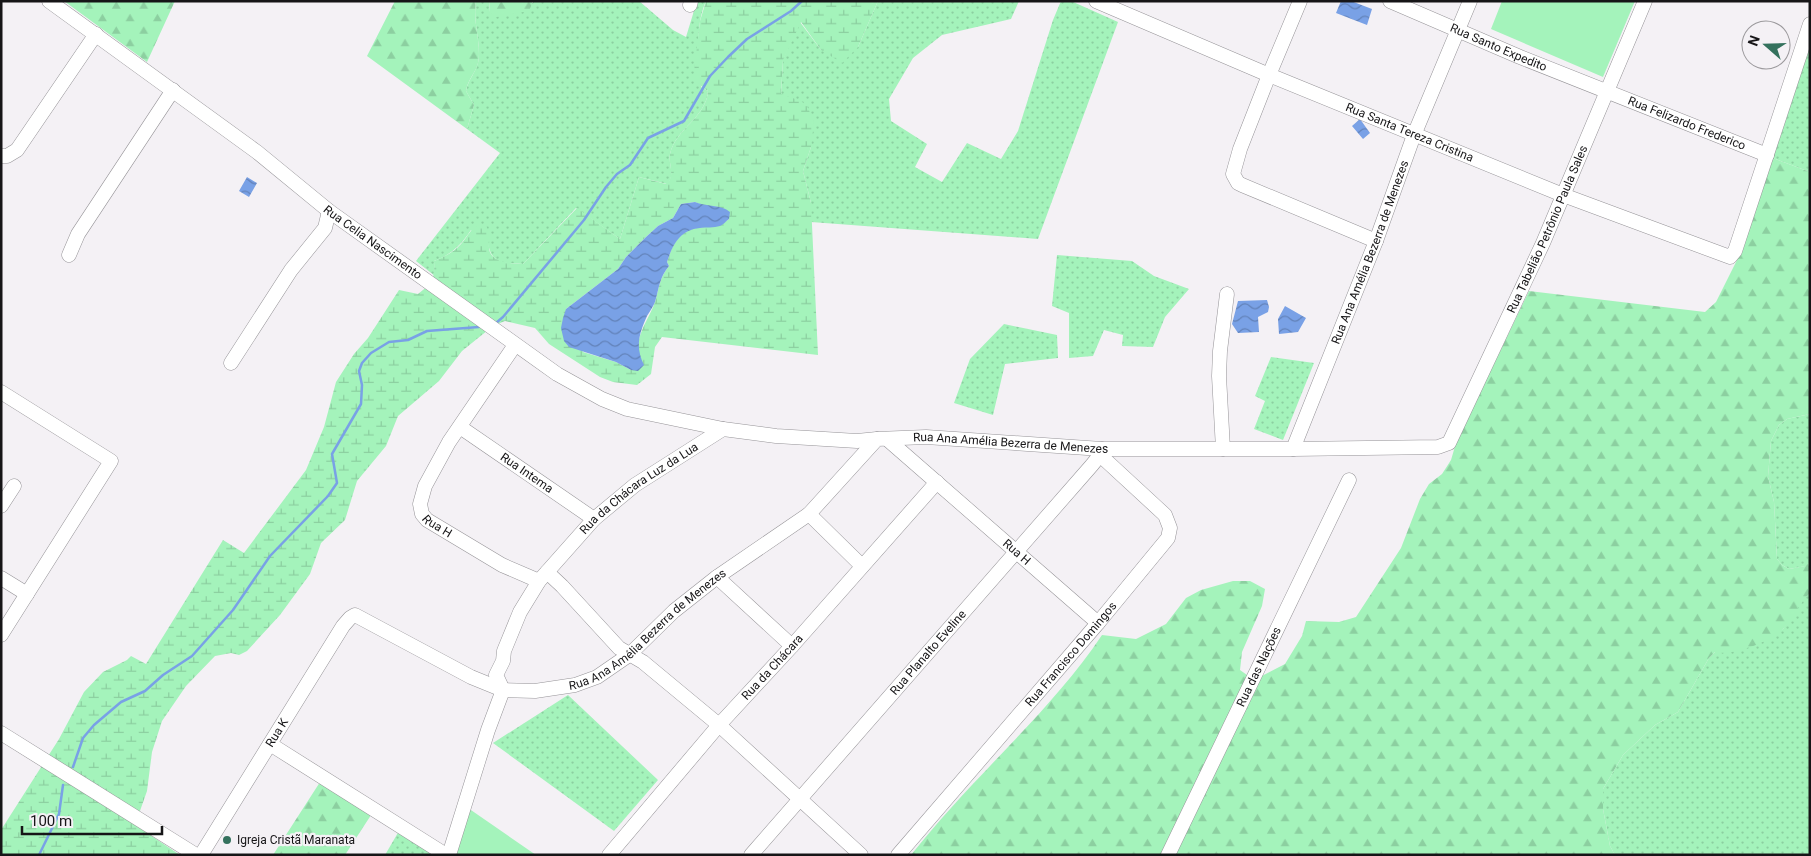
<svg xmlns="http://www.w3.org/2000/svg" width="1811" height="856" font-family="Roboto,sans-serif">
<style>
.grass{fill:url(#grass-dots)}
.forest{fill:url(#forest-firs)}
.wetland{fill:url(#wetland-marsh);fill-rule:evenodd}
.park{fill:#a4f3bb}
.water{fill:url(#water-waves)}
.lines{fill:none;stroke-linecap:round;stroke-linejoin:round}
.stream{stroke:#79a1e6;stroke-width:2.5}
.minor-casing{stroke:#969498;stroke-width:15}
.minor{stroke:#fff;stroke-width:14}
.poi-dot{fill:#34715d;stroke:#f4f1f5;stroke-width:2}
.labels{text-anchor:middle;stroke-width:4.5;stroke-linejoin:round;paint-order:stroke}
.street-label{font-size:12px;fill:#161517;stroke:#f4f1f5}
.poi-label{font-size:12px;fill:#161517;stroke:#f4f1f5;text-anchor:start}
</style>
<defs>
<pattern id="grass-dots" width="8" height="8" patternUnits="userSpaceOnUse" patternTransform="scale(1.25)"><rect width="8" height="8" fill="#a4f3bb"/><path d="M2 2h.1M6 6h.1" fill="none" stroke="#8ccfa0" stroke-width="1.8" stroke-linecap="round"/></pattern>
<pattern id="forest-firs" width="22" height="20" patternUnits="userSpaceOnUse" patternTransform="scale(1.25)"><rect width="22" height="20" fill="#a4f3bb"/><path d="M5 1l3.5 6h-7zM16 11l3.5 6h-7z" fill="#8ccfa0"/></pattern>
<pattern id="wetland-marsh" width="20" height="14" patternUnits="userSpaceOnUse" patternTransform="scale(1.25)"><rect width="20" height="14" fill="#a4f3bb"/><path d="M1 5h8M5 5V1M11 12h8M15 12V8" fill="none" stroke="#8ccfa0"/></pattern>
<pattern id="water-waves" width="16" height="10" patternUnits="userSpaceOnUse" patternTransform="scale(1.25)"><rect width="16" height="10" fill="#79a1e6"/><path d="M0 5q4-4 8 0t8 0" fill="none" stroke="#6282b9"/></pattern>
</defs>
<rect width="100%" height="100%" fill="#f4f1f5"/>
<!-- grass -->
<path class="grass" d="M476 1H490L489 12 533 3V1H639L673 30 686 37 697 1H706C694 28 700 59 701 87L708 91C706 118 676 128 670 154 668 164 676 176 667 184L639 177 620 239 576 208 523 264C504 263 491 264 488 243L471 230C461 245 451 255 434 261L435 276 416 261 500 153 467 129 474 105 466 91C469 76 479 71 479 54 479 36 473 20 476 1Z
M878 1H1019L1011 19 942 35 913 58 889 99 891 121 927 144 915 167 942 182 967 143 1001 159 1018 131 1053 20 1061 1H1071L1118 22 1038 239 811 222V203L803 171 811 147 781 95 783 59 800 22 821 50 858 47Z
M1810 44V172L1773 158Z
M1057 255 1132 261 1154 276 1189 289 1165 317 1153 347 1122 346 1123 335 1104 330 1093 356 1069 358V313L1052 306Z
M1004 324 1057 335 1058 358 1005 364 993 415 954 403 970 359Z
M1271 357 1314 363 1283 440 1254 429 1265 401 1255 396Z
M1810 414V562L1806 566 1789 569 1782 565 1777 559 1774 502 1768 476 1771 441 1779 425 1787 419Z
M1810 593V855H1615L1610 846 1603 809V789L1623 755 1655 725 1678 712 1709 658 1715 652 1783 629 1803 599Z
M568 695 658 780 614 831 493 743Z
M399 831 437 855H385Z"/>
<!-- forest -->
<path class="forest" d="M64 1H175L147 62Z
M395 1H476C473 20 479 36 479 54 479 72 469 75 466 91L474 105 467 129 367 56Z
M490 1H533L529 11 496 17 489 12Z
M1773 158 1810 172V414L1787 419 1779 425 1771 441 1768 476 1774 502 1777 559 1782 565 1789 569 1805 566 1810 562V593C1799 603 1794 617 1784 628 1772 641 1733 656 1715 652L1709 658 1678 712 1655 725 1623 755 1603 789V809L1610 846 1615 855H911C924 839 937 823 951 808 1002 751 1059 699 1102 635L1136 639 1166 624 1186 598 1201 590 1233 581H1250L1265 589 1262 606 1242 652 1240 670 1254 680 1285 664 1302 636 1306 621 1339 622 1356 617 1401 548 1420 499 1429 484 1442 474 1451 460 1456 443 1529 291 1705 312 1716 302 1739 256Z
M322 779 375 809 345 855H273Z"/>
<!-- wetland -->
<path class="wetland" d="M706 1H878L858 47 842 63 821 50 801 22 783 60 781 94 801 101 807 106 814 122 811 147 803 171 811 203 818 355 662 337 655 347 651 374 637 385 613 382 600 377 549 344 535 328 505 321 493 326 462 351 439 381 398 416 386 446 357 481 345 520 321 543 310 574 280 615 247 651 239 655 231 653 215 656 186 686 162 721 152 752 147 791 135 825 180 855H1V830L59 739 84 692 103 672 127 660 131 656 146 664 223 540 244 553 306 470 324 427 336 382 354 354 368 338 399 290 418 294C433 283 435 279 434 261 444 257 454 252 461 244 469 235 469 230 480 224L486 226 491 235C482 261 503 263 523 264L577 208 620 239 639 177 666 184C676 176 668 164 670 154 676 128 706 118 708 91 700 86 696 82 694 72L700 21ZM695 202 704 206 719 207 729 219C719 227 716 226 704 227 680 229 674 241 667 262L669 266C659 278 659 289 655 302 649 320 633 337 640 357L631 370 616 362 583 352 566 309 618 269 626 257 646 237 658 226 673 218 681 204Z"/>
<!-- park -->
<path class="park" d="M1502 1H1635L1603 77 1491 29Z
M468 808 536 855H453Z"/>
<!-- water -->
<path class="water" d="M1341 1H1351L1372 9 1367 25 1336 13Z
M1360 119 1370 133 1363 139 1352 126Z
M247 177 257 183 249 197 239 191Z
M695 202C706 207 721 204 730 212L729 219C726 221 723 225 720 226 714 228 706 227 700 228 680 230 673 244 667 262L669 266C659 278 659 289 655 302 653 307 650 311 647 316 639 334 635 347 644 365L638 371 631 370 616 362 569 347 564 341 561 328 563 318 566 309 618 269 626 257 646 237 658 226 673 218 681 204Z
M1267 300 1269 307 1268 312 1258 317 1259 332 1238 333 1232 324 1238 301Z
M1285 306 1306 318 1298 332 1279 334 1278 319Z"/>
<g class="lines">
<!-- stream -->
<path class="stream" d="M496 323 503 317 584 220 606 187 617 174 630 165 648 138 684 121 710 76 728 57 747 39 791 11 802 1
M73 767 83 738 94 725 121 702 145 691 163 675 192 656 233 610 270 556 328 496 337 483 332 454 361 404 362 385 359 371 362 363 371 353 389 342 408 340 427 331 479 327
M39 855 59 814 63 785"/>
<!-- minor casing -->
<g class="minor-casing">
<g id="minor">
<path id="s1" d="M49 1 257 152 329 211 557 374 602 399 627 409 723 429"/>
<path id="s2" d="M1096 1 1269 75 1563 195 1730 257 1735 251 1810 24"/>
<path d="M1300 1 1269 75 1240 149 1233 174 1238 183 1242 185 1376 241"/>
<path id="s3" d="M1390 1 1520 57 1767 155"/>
<path d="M690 5 691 1"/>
<path d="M1 156H7L17 150 96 34"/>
<path d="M69 255 78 234 173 90"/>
<path id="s4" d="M515 345 449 442 425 486 420 504 422 514 427 520 502 565 539 581"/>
<path d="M231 363 291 270 325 228 329 211"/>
<path d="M1 392 111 461 1 635"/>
<path id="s5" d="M460 427 594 519"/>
<path id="s6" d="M887 439 1098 623"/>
<path d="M1223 449 1219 376 1220 351 1227 294"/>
<path id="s7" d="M1293 449 1438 447 1449 443 1543 243 1645 1"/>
<path d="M1 506 14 486"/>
<path d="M809 514 862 566"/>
<path d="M547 572 562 586 619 648 643 662 719 725 861 855"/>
<path d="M717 577 792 646"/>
<path d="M1 578 27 594"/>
<path id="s8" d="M503 690 496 675 503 661 504 651 520 612 539 581 594 519 635 485 723 429 776 436 857 441 877 439"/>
<path d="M1 733 196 855"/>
<path d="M270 744 446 855"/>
<path id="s9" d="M201 855 343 626 350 618 355 615 471 677 503 690 535 691 575 685 597 677 629 655 674 611 717 577 809 514 877 439 926 437 1102 449H1293L1376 241 1414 135 1470 1"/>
<path d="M449 855 488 730 503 690"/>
<path id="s10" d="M609 855 719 725 792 646 937 482"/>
<path id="s11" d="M751 855 1092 465 1100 455 1102 449"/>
<path id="s12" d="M898 855 1098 623 1168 538 1170 528 1165 515 1100 455"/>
<path id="s13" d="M1168 855 1349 480"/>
</g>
</g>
<!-- minor -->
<use href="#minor" class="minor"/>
</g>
<!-- markers -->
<circle class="poi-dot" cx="227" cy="840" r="5"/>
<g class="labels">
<!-- street labels -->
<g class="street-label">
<text dy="4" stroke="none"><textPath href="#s3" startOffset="118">Rua Santo Expedito</textPath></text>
<text dy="4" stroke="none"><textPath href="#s3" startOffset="321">Rua Felizardo Frederico</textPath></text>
<text dy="4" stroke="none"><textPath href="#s2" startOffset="340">Rua Santa Tereza Cristina</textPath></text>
<text dy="4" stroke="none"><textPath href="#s7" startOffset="392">Rua Tabelião Petrônio Paula Sales</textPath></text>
<text dy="4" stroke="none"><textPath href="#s1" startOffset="404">Rua Celia Nascimento</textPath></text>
<text dy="4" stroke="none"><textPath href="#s9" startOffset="1545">Rua Ana Amélia Bezerra de Menezes</textPath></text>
<text dy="4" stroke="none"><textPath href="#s9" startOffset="1051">Rua Ana Amélia Bezerra de Menezes</textPath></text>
<text dy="4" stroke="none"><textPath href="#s5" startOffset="81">Rua Intema</textPath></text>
<text dy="4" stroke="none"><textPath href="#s8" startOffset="258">Rua da Chácara Luz da Lua</textPath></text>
<text dy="4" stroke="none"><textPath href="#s4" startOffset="216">Rua H</textPath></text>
<text dy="4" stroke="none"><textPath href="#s6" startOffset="172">Rua H</textPath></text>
<text dy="4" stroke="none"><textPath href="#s9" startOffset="616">Rua Ana Amélia Bezerra de Menezes</textPath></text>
<text dy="4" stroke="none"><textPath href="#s11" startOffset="269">Rua Planalto Eveline</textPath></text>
<text dy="4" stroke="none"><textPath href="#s12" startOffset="265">Rua Francisco Domingos</textPath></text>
<text dy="4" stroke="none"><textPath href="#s10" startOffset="249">Rua da Chácara</textPath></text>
<text dy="4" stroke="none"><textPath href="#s13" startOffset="209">Rua das Nações</textPath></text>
<text dy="4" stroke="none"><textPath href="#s9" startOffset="144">Rua K</textPath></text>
</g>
<!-- poi labels -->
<g class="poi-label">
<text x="237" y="844">Igreja Cristã Maranata</text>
</g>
</g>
<!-- border -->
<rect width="1811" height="856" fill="none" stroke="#161517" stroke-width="5"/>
<!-- north arrow -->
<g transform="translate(1766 45) rotate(290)"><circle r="24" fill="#f4f1f5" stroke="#9b999c"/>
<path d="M0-4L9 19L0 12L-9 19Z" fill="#34715d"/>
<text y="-8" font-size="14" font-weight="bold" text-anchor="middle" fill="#161517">N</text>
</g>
<!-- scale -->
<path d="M22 826v8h140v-8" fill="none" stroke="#161517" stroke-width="2.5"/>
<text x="30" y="826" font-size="15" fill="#161517" stroke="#f4f1f5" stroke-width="4" paint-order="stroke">100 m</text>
</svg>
